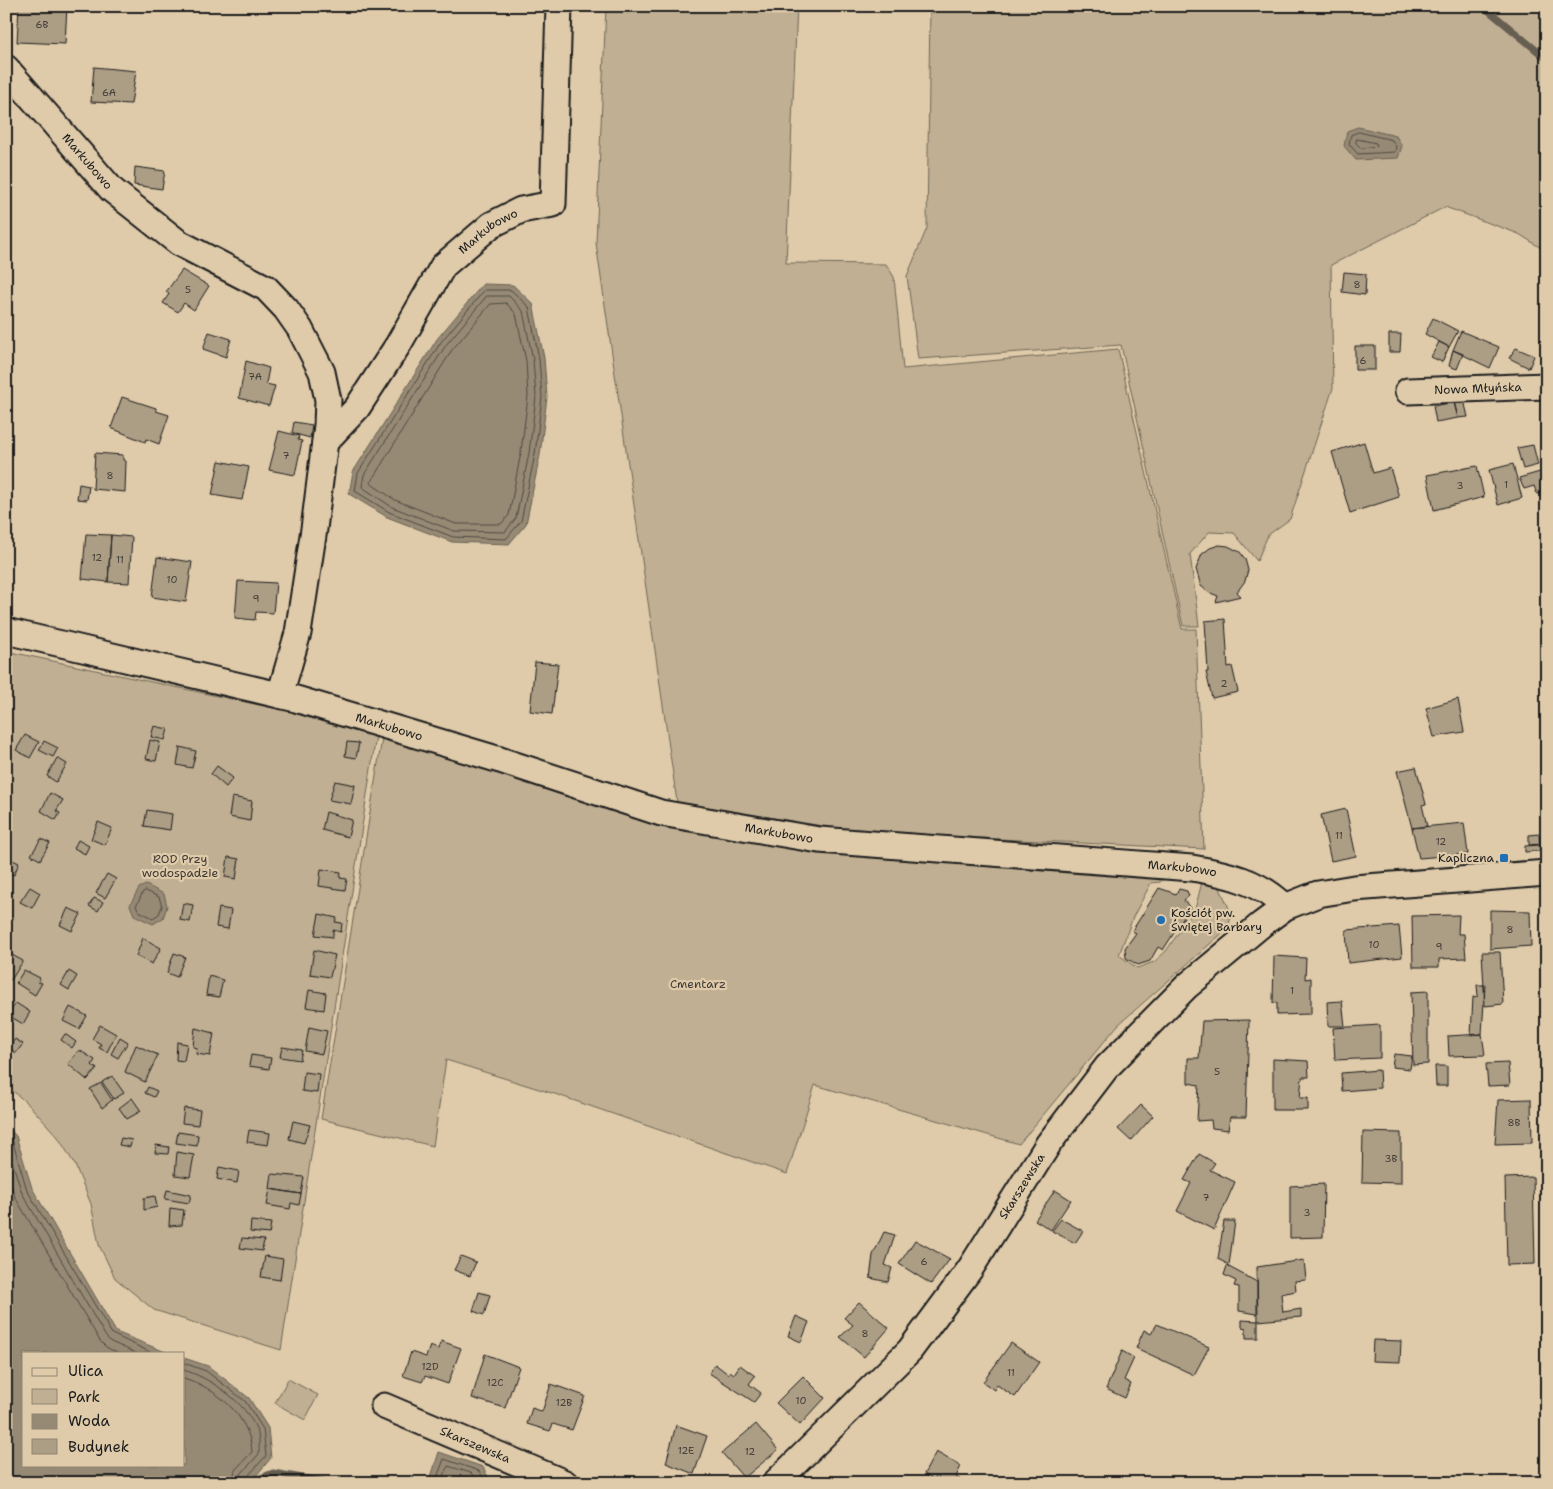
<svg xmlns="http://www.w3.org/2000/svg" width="1553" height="1489" font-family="'Shantell Sans',sans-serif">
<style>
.green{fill:#c0af92;stroke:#6e6657}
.water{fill:#978a75;stroke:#665e51}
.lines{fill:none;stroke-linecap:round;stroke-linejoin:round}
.shore{stroke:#4d4840;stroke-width:1}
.stream{stroke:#665e51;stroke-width:7}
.building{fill:#ac9d85;stroke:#1c1c1c}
.minor-casing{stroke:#1c1c1c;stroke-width:29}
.minor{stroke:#dfcbaa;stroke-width:25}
.poi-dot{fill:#1f6fb2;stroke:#dfcbaa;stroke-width:2}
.labels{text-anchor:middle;stroke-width:4.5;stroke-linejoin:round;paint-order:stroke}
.number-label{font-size:10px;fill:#403c36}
.street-label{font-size:12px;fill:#1c1c1c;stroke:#dfcbaa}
.poi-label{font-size:12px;fill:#1c1c1c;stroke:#dfcbaa;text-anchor:end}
.park-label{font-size:12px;fill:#3d3934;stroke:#dfcbaa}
</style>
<rect width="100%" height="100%" fill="#dfcbaa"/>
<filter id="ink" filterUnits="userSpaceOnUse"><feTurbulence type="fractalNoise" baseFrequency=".02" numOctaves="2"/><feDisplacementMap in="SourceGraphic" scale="10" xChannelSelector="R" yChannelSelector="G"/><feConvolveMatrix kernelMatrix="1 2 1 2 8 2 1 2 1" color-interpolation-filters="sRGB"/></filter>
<g filter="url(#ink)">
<!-- green -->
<path class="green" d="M606 6H797L786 263 886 264 894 277 903 369 1118 349 1182 629H1196L1204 849 938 836 829 827 677 802 596 243Z
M930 6H1547V260L1541 248 1519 234 1445 207 1331 265 1333 388 1290 519 1268 535 1257 561 1234 533 1209 532 1190 554 1199 626H1183L1121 345 918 359 907 276 927 228Z
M6 651 377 730 281 1350 154 1310 115 1278 99 1245 91 1204 75 1165 58 1137 29 1105 6 1085Z
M382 738 849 853 957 864 1168 876 1160 882 1151 883 1133 917 1119 955 1137 968 1154 962 1166 951 1195 909 1202 882 1219 886 1232 915 1227 929 1118 1025 1019 1144 815 1085 787 1174 558 1095 446 1060 433 1146 321 1119Z
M288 1379 318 1395 305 1420 275 1403Z"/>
<!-- water -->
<path class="water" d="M1358 127 1396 136 1402 146 1398 158 1356 160 1344 146 1347 131Z
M483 284 513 285 533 304 544 358 547 397 540 455 526 524 509 544 452 542 387 517 349 494 353 472 437 339Z
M146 885 164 894 167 906 163 918 153 924 134 915 130 905 139 888Z
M6 1125 16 1136 32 1188 116 1332 168 1353H24V1465H184V1358L208 1366 249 1398 268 1428 271 1458 250 1483H6Z
M439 1452 483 1467 491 1483H429Z"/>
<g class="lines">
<!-- shore -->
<path class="shore" d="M1359 132 1392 140 1396 147 1395 152 1358 154 1349 144 1351 135Z
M1357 139 1376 143 1377 146 1361 148 1356 143Z
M485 290H511L529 307 539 359 542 397 535 454 521 521 506 539 453 537 389 512 355 491 358 473 441 342Z
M487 296H509L523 311 533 360 536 397 529 453 516 518 505 532 454 531 392 507 362 487 364 475 446 345Z
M491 304 506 303 516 314 526 361 528 396 521 452 509 515 501 524H456L395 500 370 483 452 350Z
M146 891 159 897 162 906 159 914 153 918 139 911 136 906 143 892Z
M6 1133 12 1139 27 1190 112 1334 152 1353
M6 1142 22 1193 106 1337 111 1342 136 1353
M6 1169 15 1197 100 1341 106 1347 117 1353
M184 1363 206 1371 245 1401 263 1429 266 1456 247 1477 246 1483
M184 1370C212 1379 246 1402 257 1431 260 1438 259 1447 259 1454L241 1474 239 1483
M184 1378C216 1388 250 1416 252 1452L235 1470 232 1483
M435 1483 444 1459 479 1471 486 1483
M441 1483 448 1466 471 1473 480 1483"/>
<!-- stream -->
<path class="stream" d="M1483 6 1547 59
M250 1482 273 1473 333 1483"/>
</g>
<!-- building -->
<path class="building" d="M19 6H67L65 44 17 42Z
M94 67 136 71 131 104 91 102Z
M135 167 165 171 162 189 134 185Z
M182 270 209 286 194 310 184 303 178 312 163 303 169 294 166 292Z
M1344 272 1366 274 1365 295 1342 292Z
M1433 318 1458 331 1449 347 1425 334Z
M1461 331 1499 347 1490 368 1453 350Z
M209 332 231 339 226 357 203 349Z
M1389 334H1401L1400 352H1389Z
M1439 342 1449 347 1442 362 1431 357Z
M1355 346H1375V370H1355Z
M1516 348 1534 356 1529 368 1509 358Z
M1453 350 1463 354 1457 369 1449 366Z
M246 361 269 368 266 384 275 386 269 406 239 398Z
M122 397 156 408V411L169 415 159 444 146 439 145 442 111 428Z
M1464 400 1468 417 1458 418 1454 402Z
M1454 402 1458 418 1436 422 1433 406Z
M294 422 312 425 310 438 292 433Z
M279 431 299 436 298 440 302 441 295 475 269 470Z
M1364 442 1373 473 1390 468 1399 497 1350 513 1332 452Z
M1533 445 1538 465 1523 469 1517 448Z
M95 453 123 455V460L126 461 125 492 93 489Z
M219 461 249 467 242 500 212 495Z
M1513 464 1522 498 1498 505 1489 470Z
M1477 466 1484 497 1434 510 1427 475Z
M1547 470V491L1537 494 1534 486 1524 489 1519 478Z
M79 484 89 486 87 500 77 499Z
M86 534 111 535 108 582 82 579Z
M111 535 132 537 129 583 108 582Z
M1219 545 1228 546 1240 552 1245 559 1248 570 1245 581 1237 592 1241 596 1216 602 1218 596 1208 592 1201 586 1196 569 1202 554 1210 548Z
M157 557 192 562 186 602 152 597Z
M238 581 276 583 273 613 256 612 255 620 235 618Z
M1225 619 1228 667 1232 666 1238 692 1212 698 1206 672H1208L1205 621Z
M535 662 558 664 552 714 530 711Z
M1458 699 1464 732 1434 737 1426 708Z
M154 726 168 729 165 740 151 737Z
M25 735 39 742 30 758 16 750Z
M150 740 160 742 156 761 146 759Z
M44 741 58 748 53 757 39 750Z
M347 742 359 743 356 758 345 756Z
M180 747 196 751 192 768 177 765Z
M57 758 67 764 56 782 47 776Z
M217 766 233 778 226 787 211 774Z
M1416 767 1426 804 1422 805 1427 826 1412 828 1397 771Z
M335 781 355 785 351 804 329 800Z
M50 793 63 800 56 811 60 813 56 820 41 811Z
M232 797 252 801 250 821 229 817Z
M1346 809 1356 856 1331 861 1321 815Z
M147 810 172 814 170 830 144 826Z
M326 812 352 820 348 837 322 830Z
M98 822 112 828 105 845 91 839Z
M1464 823 1468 854 1419 858 1412 828Z
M1539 834 1540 844 1529 845V835Z
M41 839 50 843 40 860 31 855Z
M78 840 89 846 85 854 74 848Z
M1540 845V851L1525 852V846Z
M6 857 19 863 14 875 6 871Z
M228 857 239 859 236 879 225 877Z
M321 869 341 872 340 878 347 879 345 890 319 886Z
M107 874 116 879 105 898 96 893Z
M30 887 40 893 32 908 20 902Z
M1159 888 1176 894 1179 889 1187 891 1189 896 1184 900 1190 908 1163 950 1158 947 1150 961 1138 965 1126 958 1125 948 1136 933 1132 931Z
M94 898 103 902 98 911 89 906Z
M183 903 193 905 190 922 180 920Z
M68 908 81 914 72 931 60 925Z
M219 908 231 910 228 929 216 927Z
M1490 910 1530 911 1531 946 1490 949Z
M319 914 337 918 335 922 342 923 341 932 333 930V937L315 935Z
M1459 915 1458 934H1464L1466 958 1439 959V967H1413L1412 916Z
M1399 926 1402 957 1348 963 1346 930Z
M143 938 161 948 152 964 136 956Z
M314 950 335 955 330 977 310 974Z
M1482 952H1500L1503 1004 1485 1006Z
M174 953 185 957 177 977 167 973Z
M12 955 23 961 11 980 6 978V965Z
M1274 956 1306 958 1305 979 1311 978V1014L1277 1015V1002L1273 1003Z
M24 970 40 978 38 982 42 983 35 995 16 983Z
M69 971 77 976 69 990 61 985Z
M209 976 223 980 219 997 206 995Z
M1477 985H1485L1482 1034 1471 1035 1473 997 1478 996Z
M309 990 326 993 324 1010 306 1007Z
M1428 991V1064L1413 1065 1411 992Z
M1342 1001 1345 1026H1328L1327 1002Z
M16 1003 30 1012 23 1024 8 1015Z
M70 1007 87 1016 79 1029 63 1021Z
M1249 1020 1246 1117H1230L1228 1130 1212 1128 1211 1120 1197 1121 1199 1085 1188 1083V1058H1199L1202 1021Z
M100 1025 116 1034 107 1052 99 1048 101 1044 92 1039Z
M1380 1025V1058L1335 1060 1333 1028Z
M309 1027 327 1031 322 1054 305 1051Z
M195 1028 214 1033 210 1056 196 1054 197 1048 193 1047Z
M65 1034 76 1042 72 1048 61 1040Z
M1482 1034 1485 1055 1449 1056 1448 1036Z
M120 1037 128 1042 118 1058 111 1054Z
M15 1039 23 1044 16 1053 9 1048Z
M177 1042 187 1044 184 1061 176 1060Z
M136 1045 158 1055 145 1082 125 1072Z
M282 1047 302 1050 300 1060 280 1057Z
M79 1050 95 1060 92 1065 97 1069 87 1080 68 1064Z
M1394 1054 1412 1056 1410 1069 1392 1067Z
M251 1055 271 1058 269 1069 249 1066Z
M1273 1059 1308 1061 1309 1077H1302L1300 1098H1308V1110H1273Z
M1508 1063 1510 1085 1488 1086 1486 1064Z
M1435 1066H1447V1086H1436Z
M1379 1070 1380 1088 1342 1091 1341 1073Z
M304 1072 319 1074 317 1093 302 1091Z
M112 1076 124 1093 114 1099 102 1082Z
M101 1083 112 1100 102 1108 90 1089Z
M148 1087 157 1091 154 1097 145 1093Z
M132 1098 141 1111 127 1119 119 1108Z
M1531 1099 1532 1143 1495 1144 1498 1100Z
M1141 1105 1153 1116 1131 1141 1118 1129Z
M184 1108 200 1110 198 1125 182 1123Z
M293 1121 310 1125 304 1143 289 1139Z
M249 1130 270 1133 268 1145 247 1142Z
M178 1132 198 1135 197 1146 176 1143Z
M1363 1132 1401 1133V1183L1362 1182Z
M121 1138 132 1140 130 1147 119 1145Z
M156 1145 169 1147 168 1154 155 1153Z
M177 1152 194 1155 190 1177 175 1175Z
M1199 1154 1215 1163 1210 1170 1235 1182 1214 1230 1177 1211 1191 1183 1184 1180Z
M219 1167 239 1171 237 1183 217 1179Z
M272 1174 304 1177 301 1194 270 1189Z
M1533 1177 1535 1264 1507 1265 1505 1178Z
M1324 1184 1323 1237 1290 1238V1186Z
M270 1189 301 1194 299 1205 291 1203 290 1209 267 1205Z
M167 1190 191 1195 189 1203 165 1199Z
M1055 1190 1071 1200 1051 1230 1035 1220Z
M155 1196 157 1207 144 1210V1198Z
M170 1208 184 1210 182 1225 169 1226Z
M1061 1219 1083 1231 1075 1243 1052 1231Z
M251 1221 271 1223 269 1234 250 1232Z
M1224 1221H1235L1229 1265 1218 1259Z
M884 1232 895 1235 885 1265 892 1268 888 1282 870 1278 873 1255Z
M242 1238 264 1240 262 1251 240 1248Z
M915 1240 950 1259 931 1284 899 1264Z
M265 1256 283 1259 280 1280 261 1277Z
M461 1256 476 1262 470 1276 454 1270Z
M1304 1260 1306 1280 1295 1281 1296 1291 1281 1294 1283 1312 1301 1309V1317L1258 1321 1257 1267Z
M1227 1266 1257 1282V1314L1239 1311V1287L1234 1286 1236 1281 1224 1275Z
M479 1292 490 1295 484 1315 473 1311Z
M859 1302 889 1328 864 1357 840 1337 853 1325 844 1318Z
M796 1316 809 1322 801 1342 788 1336Z
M1242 1320 1258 1321V1338H1246V1328L1242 1327Z
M1157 1324 1209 1347 1194 1375 1136 1348 1144 1330 1151 1334Z
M1373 1340 1401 1341 1400 1362 1372 1361Z
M441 1341 461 1348 448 1384 425 1376 422 1382 403 1376 411 1352 426 1357 430 1346 438 1349Z
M1011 1343 1039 1362 1015 1397 997 1385 994 1390 983 1382Z
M1122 1351 1134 1358 1124 1380 1131 1384 1125 1398 1106 1389Z
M485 1354 519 1367 505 1408 472 1398Z
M715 1364 728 1374 730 1371 734 1374 740 1365 755 1376 749 1384 761 1393 754 1402 709 1373Z
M803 1376 825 1398 800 1425 776 1403Z
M551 1384 585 1396 572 1430 553 1424 550 1431 527 1424 532 1408 542 1412Z
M756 1424 778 1450 744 1478 722 1453Z
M676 1425 707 1436 694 1474 666 1463Z
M936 1452 961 1466 956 1477 966 1483H928L931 1478 924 1474Z"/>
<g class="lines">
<!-- minor casing -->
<g class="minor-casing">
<g id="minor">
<path id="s1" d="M6 68 112 190 179 243 266 288 286 309 300 329 322 372 328 400 327 425 314 529 298 633 280 695"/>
<path id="s2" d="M1408 391 1547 386"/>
<path id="s3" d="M325 442 357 408 398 345 443 266 491 225 521 210 553 204 559 6"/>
<path id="s4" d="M6 631 296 699 500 760 661 813 819 840 1192 868C1228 874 1259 881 1285 907"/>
<path id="s5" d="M384 1406 565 1483"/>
<path id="s6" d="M775 1483 910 1350 970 1269 1049 1143 1107 1067 1187 986 1262 924 1285 907 1318 894 1354 888 1547 873"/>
</g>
</g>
<!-- minor -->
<use href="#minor" class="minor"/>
</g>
</g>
<!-- markers -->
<g class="poi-dot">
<rect x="1499" y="853" width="10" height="10" rx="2.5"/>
<circle cx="1161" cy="920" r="5"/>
</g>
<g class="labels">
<!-- number labels -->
<g class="number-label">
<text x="42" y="28">6B</text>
<text x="109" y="96">6A</text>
<text x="1357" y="288">8</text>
<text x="188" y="293">5</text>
<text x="1363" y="364">6</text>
<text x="255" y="380">7A</text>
<text x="286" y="459">7</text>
<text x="110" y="479">8</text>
<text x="1506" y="488">1</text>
<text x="1460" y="489">3</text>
<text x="97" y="561">12</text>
<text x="120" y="563">11</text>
<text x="172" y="583">10</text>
<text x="256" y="602">9</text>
<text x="1224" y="687">2</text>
<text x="1339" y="839">11</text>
<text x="1441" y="845">12</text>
<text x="1510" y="933">8</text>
<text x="1374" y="948">10</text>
<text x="1439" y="950">9</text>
<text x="1292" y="994">1</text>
<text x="1217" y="1075">5</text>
<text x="1514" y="1126">8B</text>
<text x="1391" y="1162">3B</text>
<text x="1206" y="1201">7</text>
<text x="1307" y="1216">3</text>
<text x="924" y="1265">6</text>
<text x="865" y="1337">8</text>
<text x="430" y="1370">12D</text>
<text x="1011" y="1376">11</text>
<text x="495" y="1386">12C</text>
<text x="801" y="1404">10</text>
<text x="564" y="1406">12B</text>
<text x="686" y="1454">12E</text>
<text x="750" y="1455">12</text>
</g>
<!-- street labels -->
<g class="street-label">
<text dy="4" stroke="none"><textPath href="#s1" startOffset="124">Markubowo</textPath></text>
<text dy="4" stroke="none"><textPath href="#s3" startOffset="270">Markubowo</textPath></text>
<text dy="4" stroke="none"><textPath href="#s2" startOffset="70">Nowa Młyńska</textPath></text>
<text dy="4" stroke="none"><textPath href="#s4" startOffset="395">Markubowo</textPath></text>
<text dy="4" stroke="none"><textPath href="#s4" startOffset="800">Markubowo</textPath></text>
<text dy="4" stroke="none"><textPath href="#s4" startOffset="1205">Markubowo</textPath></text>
<text dy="4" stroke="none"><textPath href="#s6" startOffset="388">Skarszewska</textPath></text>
<text dy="4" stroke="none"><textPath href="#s5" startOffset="99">Skarszewska</textPath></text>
</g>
<!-- poi labels -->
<g class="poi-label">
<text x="1494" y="862">Kapliczna</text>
<text x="1171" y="917" text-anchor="start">Kościół pw.<tspan x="1171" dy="14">Świętej Barbary</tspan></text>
</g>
<!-- park labels -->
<g class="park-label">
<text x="180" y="863">ROD Przy<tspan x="180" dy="14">wodospadzie</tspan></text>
<text x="698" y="988">Cmentarz</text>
</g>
</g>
<!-- margin -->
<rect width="1553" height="1489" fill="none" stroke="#dfcbaa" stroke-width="25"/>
<rect x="12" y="12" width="1528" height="1464" fill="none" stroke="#1c1c1c" stroke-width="2" filter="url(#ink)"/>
<!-- legend -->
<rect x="22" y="1352" width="162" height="115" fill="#dfcbaa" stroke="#918571"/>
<rect x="32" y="1368" width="25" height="8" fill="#dfcbaa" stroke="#918571"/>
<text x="68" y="1376" font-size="15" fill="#1c1c1c">Ulica</text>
<rect x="32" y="1389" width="25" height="15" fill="#c0af92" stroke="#918571"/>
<text x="68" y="1402" font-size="15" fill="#1c1c1c">Park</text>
<rect x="32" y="1414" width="25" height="15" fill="#978a75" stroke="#918571"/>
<text x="68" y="1426" font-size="15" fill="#1c1c1c">Woda</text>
<rect x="32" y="1439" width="25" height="15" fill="#ac9d85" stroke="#918571"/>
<text x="68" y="1452" font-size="15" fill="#1c1c1c">Budynek</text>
</svg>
